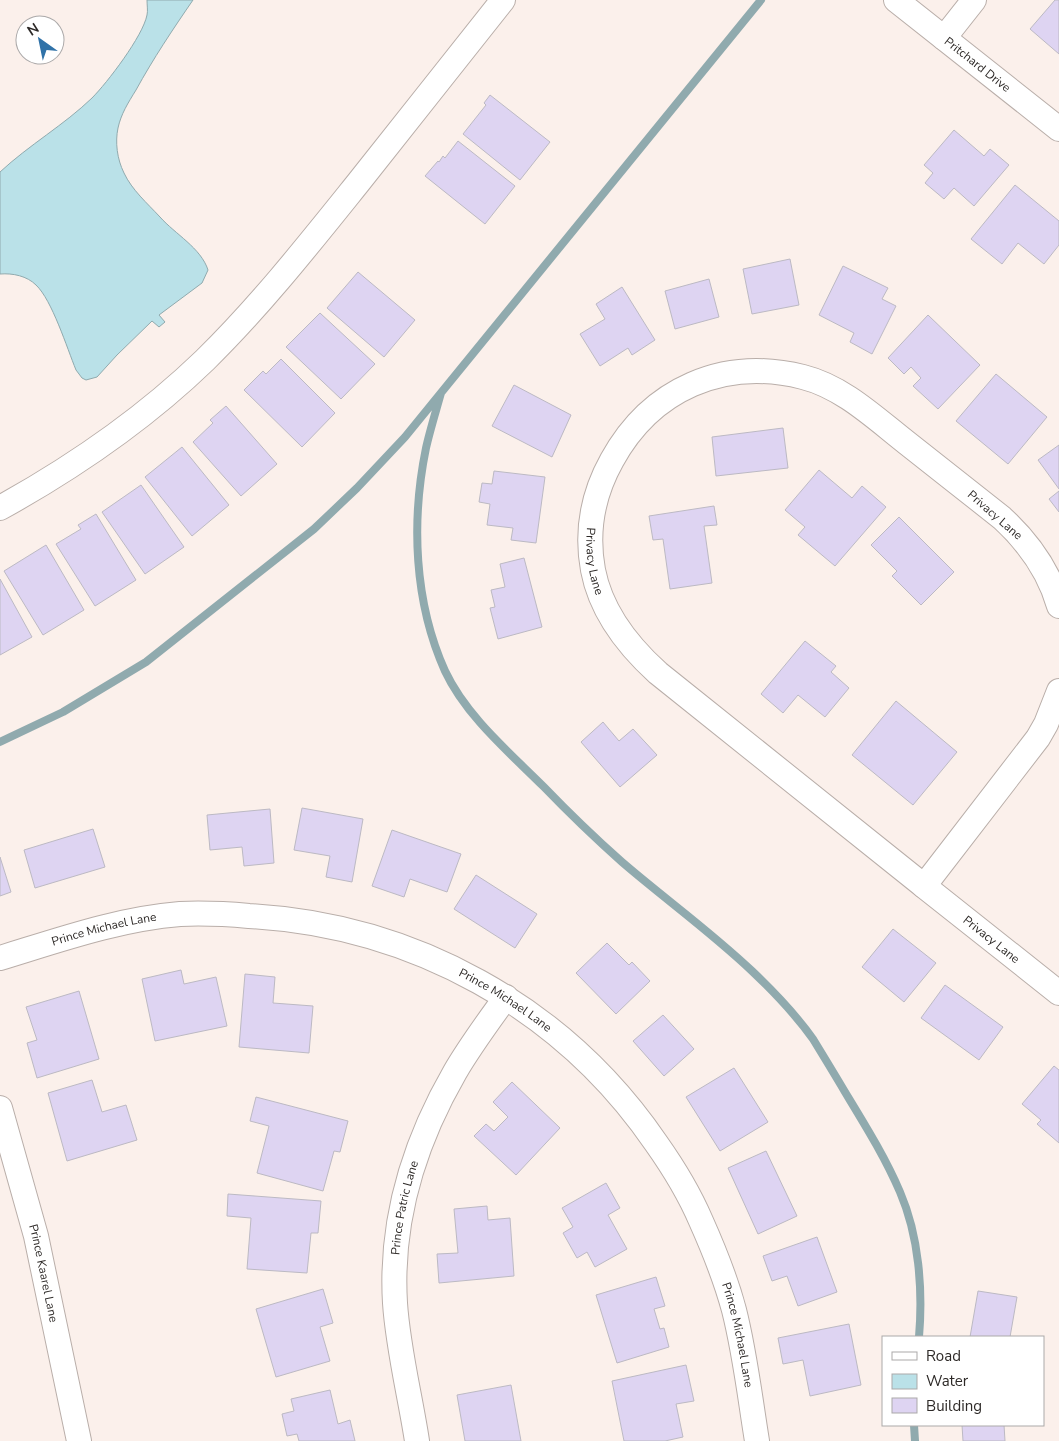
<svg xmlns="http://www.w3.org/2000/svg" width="1059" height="1441" font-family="'Nunito Sans',sans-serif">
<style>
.water{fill:#bae1e8;stroke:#90aaae}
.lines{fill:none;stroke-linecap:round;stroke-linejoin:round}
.stream{stroke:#90aaae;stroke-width:8}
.building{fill:#ded4f2;stroke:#bcb9c3}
.minor-casing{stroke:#b9aea9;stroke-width:26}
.minor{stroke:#fff;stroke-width:24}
.labels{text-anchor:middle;stroke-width:5;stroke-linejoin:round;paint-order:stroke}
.street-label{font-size:12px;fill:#2d2927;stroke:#fff}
</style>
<rect width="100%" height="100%" fill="#fbf0eb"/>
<!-- water -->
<path class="water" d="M147 0H193C173 29 153 59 136 90 128 103 121 114 118 128 115 142 117 159 124 173 132 190 147 203 160 217 175 234 201 248 208 270L202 283 159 315 165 322 159 327 152 321 117 355 97 377 86 380 82 378 76 370C67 348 52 300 36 285 27 276 13 273 0 274V172C29 145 64 125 92 98 107 83 143 36 147 15 148 11 147 5 147 0Z"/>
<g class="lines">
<!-- stream -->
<path class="stream" d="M441 393C436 411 430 430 426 448 411 521 414 602 445 671 466 716 510 753 544 787 569 813 595 838 622 862 665 899 711 932 752 971 774 992 796 1015 813 1039 824 1057 835 1075 845 1092 865 1125 885 1157 900 1192 919 1236 923 1290 919 1337
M0 742 63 712 146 662 314 529 357 488 405 437 761 0
M914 1425 915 1441"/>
</g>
<!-- building -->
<path class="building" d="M1055 0H1059V54L1030 29Z
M490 95 550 142 520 180 463 134 486 105 484 103Z
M954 130 984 156 990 149 1009 165 974 206 954 188 944 199 925 183 933 173 924 165Z
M458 141 515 186 485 224 425 176 438 161 439 162 443 156 445 158Z
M1015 185 1059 221V245L1044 264 1018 243 1002 264 971 239Z
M790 259 799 305 752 314 743 269Z
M843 266 888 288 882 299 896 306 872 354 850 342 854 333 819 315Z
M358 272 415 320 384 357 327 308Z
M709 279 719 317 675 329 665 291Z
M622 287 655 340 632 355 628 348 600 366 580 334 605 319 596 304Z
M320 313 375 364 341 399 286 347Z
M928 315 980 365 938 409 913 386 921 378 911 367 904 374 888 358Z
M281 359 335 413 302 447 244 390 263 371 266 374Z
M996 374 1047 417 1008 464 956 421Z
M514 385 571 415 552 457 492 426Z
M226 406 277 464 241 496 193 442 213 423 210 420Z
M783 428 788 468 716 476 712 437Z
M1059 445V489L1038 460Z
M182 447 229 505 192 536 145 477Z
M819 470 852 498 862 486 886 507 835 566 798 535 805 527 785 510Z
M494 471 545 477 536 543 511 540 513 528 487 525 490 504 479 502 482 483 492 484Z
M141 485 184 547 145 574 102 512Z
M1059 491V512L1049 499Z
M714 506 717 525 704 526 712 583 670 589 663 539 653 540 649 516Z
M96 514 136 580 95 606 56 544 81 529 78 525Z
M899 517 954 572 921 605 892 576 897 571 871 545Z
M46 545 84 610 43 635 4 571Z
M524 558 542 627 498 639 490 608 495 607 491 590 505 587 500 564Z
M0 579 32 637 0 655Z
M805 641 836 666 831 672 849 688 825 717 798 695 783 713 761 694Z
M896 701 957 752 913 805 852 755Z
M603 722 619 741 633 729 657 755 620 787 581 742Z
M302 808 363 819 352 882 326 877 330 856 294 850Z
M270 809 274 863 244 866 242 847 210 850 207 815Z
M93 829 105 867 35 888 24 850Z
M392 830 461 854 447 892 410 879 404 897 372 886Z
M0 857 11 892 0 896Z
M476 875 537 914 515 948 454 909Z
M893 929 936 963 904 1002 862 967Z
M607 943 629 965 632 962 650 981 616 1014 576 973Z
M181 970 184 984 216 977 227 1026 155 1041 142 979Z
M245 974 275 977 273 1003 313 1006 309 1053 239 1047Z
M945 985 1003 1027 979 1060 921 1018Z
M79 991 99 1059 37 1078 27 1043 37 1040 26 1007Z
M663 1015 694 1049 664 1076 633 1041Z
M1054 1066 1059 1070V1143L1037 1124 1041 1120 1022 1104Z
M734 1068 768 1122 720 1151 686 1097Z
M92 1080 102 1112 126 1105 137 1140 67 1161 48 1093Z
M512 1082 560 1128 516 1175 474 1136 486 1124 494 1131 508 1117 493 1102Z
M256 1097 348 1121 340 1152 334 1151 323 1191 257 1173 269 1126 250 1121Z
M766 1151 797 1216 758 1234 728 1168Z
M606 1183 620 1208 608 1215 627 1249 595 1267 587 1252 577 1258 563 1233 573 1227 562 1208Z
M228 1194 321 1201 318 1233H311L307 1273 247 1269 251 1218 227 1216Z
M487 1206 488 1220 510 1218 514 1276 439 1283 437 1254 458 1253 454 1209Z
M817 1237 837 1292 798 1306 787 1276 772 1281 763 1256Z
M656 1277 665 1306 654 1309 660 1329 664 1328 669 1347 617 1363 596 1295Z
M323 1289 333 1323 320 1327 330 1361 276 1377 256 1309Z
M978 1291 1017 1297 1010 1337H970Z
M849 1324 861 1385 810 1396 803 1360 783 1364 778 1338Z
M686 1365 694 1401 676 1404 683 1437 665 1441H624L612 1381Z
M511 1385 521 1441H465L457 1395Z
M330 1390 338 1424 350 1420 355 1441H299L297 1434 287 1436 282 1414 294 1411 291 1399Z
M962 1425H1004L1005 1441H963Z"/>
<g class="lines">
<!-- minor casing -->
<g class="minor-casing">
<g id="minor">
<path id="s1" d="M896 0 1059 129"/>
<path d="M944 38 974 0"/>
<path d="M0 508C74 467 144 419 205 360 260 306 309 244 358 183 406 122 455 61 503 0"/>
<path id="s2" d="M1059 606C1049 571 1028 542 1002 518 970 493 939 468 907 443 875 418 843 387 803 377 723 357 651 389 612 460 593 494 586 532 593 570 601 612 627 645 658 673L924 886 1038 738 1046 724 1059 691"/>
<path id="s3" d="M924 886 1059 993"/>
<path id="s4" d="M0 958C59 940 118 919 180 914 203 913 226 914 249 916 413 925 563 1007 656 1143 673 1167 689 1193 701 1221 714 1250 726 1280 734 1310 745 1353 750 1398 757 1441"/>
<path id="s5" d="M0 1108 36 1236 79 1441"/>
<path id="s6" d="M417 1441C410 1395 398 1349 395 1303 390 1220 414 1143 455 1072 470 1046 488 1022 506 997"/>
</g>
</g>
<!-- minor -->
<use href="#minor" class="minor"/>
</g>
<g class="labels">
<!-- street labels -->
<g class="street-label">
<text dy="4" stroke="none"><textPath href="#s1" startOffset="104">Pritchard Drive</textPath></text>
<text transform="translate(995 515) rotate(41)" y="4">Privacy Lane</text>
<text dy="4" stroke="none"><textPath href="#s2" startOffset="682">Privacy Lane</textPath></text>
<text dy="4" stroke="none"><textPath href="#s4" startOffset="108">Prince Michael Lane</textPath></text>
<text dy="4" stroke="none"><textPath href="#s3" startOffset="86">Privacy Lane</textPath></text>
<text dy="4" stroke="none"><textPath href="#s4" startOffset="528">Prince Michael Lane</textPath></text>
<text dy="4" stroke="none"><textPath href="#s6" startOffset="236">Prince Patric Lane</textPath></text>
<text dy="4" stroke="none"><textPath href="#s5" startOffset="171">Prince Kaarel Lane</textPath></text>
<text dy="4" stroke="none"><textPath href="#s4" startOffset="948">Prince Michael Lane</textPath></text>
</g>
</g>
<!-- legend -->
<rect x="882" y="1336" width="162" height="90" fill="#ffffff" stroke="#aba9a9"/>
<rect x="892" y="1352" width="25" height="8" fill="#ffffff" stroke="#aba9a9"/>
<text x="926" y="1361" font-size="15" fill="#2d2927">Road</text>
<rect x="892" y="1374" width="25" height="15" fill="#bae1e8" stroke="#aba9a9"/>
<text x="926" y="1386" font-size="15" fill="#2d2927">Water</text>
<rect x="892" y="1398" width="25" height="15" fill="#ded4f2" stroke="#aba9a9"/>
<text x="926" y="1411" font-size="15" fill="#2d2927">Building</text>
<!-- north arrow -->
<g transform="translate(40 40) rotate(327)"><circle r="24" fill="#ffffff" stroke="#aba9a9"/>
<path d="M0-4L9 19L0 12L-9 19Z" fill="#3072a8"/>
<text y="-8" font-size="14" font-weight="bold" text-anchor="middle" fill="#2d2927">N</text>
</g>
</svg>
